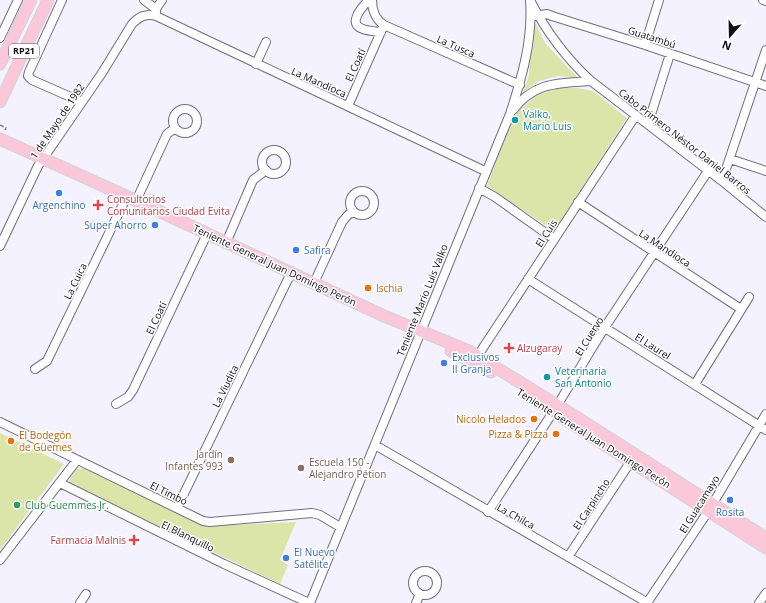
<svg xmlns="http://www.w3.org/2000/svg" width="766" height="603" font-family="'Open Sans',sans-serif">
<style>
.green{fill:#dbe5a9}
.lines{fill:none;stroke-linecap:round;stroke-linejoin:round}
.minor-casing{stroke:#726d85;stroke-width:10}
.major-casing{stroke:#d4d3d5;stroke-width:13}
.path{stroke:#82808b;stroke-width:1.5;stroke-dasharray:4 2;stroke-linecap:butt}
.minor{stroke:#fff;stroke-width:8}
.major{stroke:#fac8d9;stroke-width:11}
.culture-dot{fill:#0f9aa8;stroke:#fff;stroke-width:1.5}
.shop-dot{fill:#3f7fe0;stroke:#fff;stroke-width:1.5}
.health-dot{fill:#e0444e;stroke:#fff;stroke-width:1.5}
.food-dot{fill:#e8710a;stroke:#fff;stroke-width:1.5}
.education-dot{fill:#8d6e63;stroke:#fff;stroke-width:1.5}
.leisure-dot{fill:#2e9e5b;stroke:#fff;stroke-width:1.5}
.labels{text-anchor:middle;stroke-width:3;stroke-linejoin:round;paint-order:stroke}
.shield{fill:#fff;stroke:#57565c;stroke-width:1}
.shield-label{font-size:9px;font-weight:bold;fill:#0f0d16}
.street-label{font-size:10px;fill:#0f0d16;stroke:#fff}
.culture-label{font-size:10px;fill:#0d838f;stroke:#fff;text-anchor:start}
.health-label{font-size:10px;fill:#be3a42;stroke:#fff;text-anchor:start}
.shop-label{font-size:10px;fill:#366cbe;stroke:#fff;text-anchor:start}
.food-label{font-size:10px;fill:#c56008;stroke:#fff;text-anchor:start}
.education-label{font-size:10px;fill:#785e54;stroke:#fff;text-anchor:end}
.leisure-label{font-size:10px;fill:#27864d;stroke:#fff;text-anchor:start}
</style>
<rect width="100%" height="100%" fill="#f4f2fe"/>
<!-- green -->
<path class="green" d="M533 24H536L545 43 578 78 558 76 539 81 523 92 529 75Z
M559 88H578L593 91 627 118 554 231 487 186 511 121 519 110 538 95Z
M0 433 64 464 0 550Z
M86 468 200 524 208 526 296 522 280 560 288 565 280 584 73 485 69 482 71 476 76 469Z"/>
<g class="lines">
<!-- minor casing -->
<g class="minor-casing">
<path id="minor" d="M62 0 29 72 28 76 32 80 82 102
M144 0 156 9
M368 0C365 5 359 10 357 16 350 31 373 31 381 32
M372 0C372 10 376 20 384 25L520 85
M763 0 766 1
M531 2C547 33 566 58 591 81L722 181 766 217
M156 16V9L162 0
M534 16 547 14 552 16 645 45 766 86
M0 38 18 0
M645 45 659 0
M256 64 266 42
M348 106 384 25
M173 121a12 12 0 1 1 24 0a12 12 0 1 1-24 0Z
M513 110C534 82 558 83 591 81
M648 124 670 54
M262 162a12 12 0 1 1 24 0a12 12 0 1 1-24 0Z
M730 159 766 171
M722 181 766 50
M479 188 495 197 554 239
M350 203a12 12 0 1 1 24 0a12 12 0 1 1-24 0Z
M136 201 167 134 175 128
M578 202 741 309
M226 243 253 180 266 170
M0 246 38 166 102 73 132 24C139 17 145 13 156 16L485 171
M528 279 766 430
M314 283 342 222 348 215 353 211
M475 360 636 115
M35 369 47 361 127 196
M695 384 749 297
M116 404 128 397 133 390 207 234
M0 422 203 521 210 522 312 513 320 515 340 527
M375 445 648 603
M60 483 224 564 309 603
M177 508 291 273
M488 512 555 409 605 327 708 171
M568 557 631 461
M0 560 77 460
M413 583a12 12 0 1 1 24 0a12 12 0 1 1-24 0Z
M80 603 86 594
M310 603 510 114C522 77 533 40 530 0
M416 603 420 594
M647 603 709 510 766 414
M759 603 766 593"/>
</g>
<!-- major casing -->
<g class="major-casing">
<path id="major" d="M0 64 31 0
M0 102 48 0
M0 139 150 207 384 316 469 351 570 413 766 538
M451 351 491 372
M527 395 766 548"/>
</g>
<!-- path -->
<path class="path" d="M0 125 6 128 5 130"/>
<!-- minor -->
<use href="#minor" class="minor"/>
<!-- major -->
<use href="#major" class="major"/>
</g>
<!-- markers -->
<g class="culture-dot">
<circle cx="515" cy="120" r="4"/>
<circle cx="547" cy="377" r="4"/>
</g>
<g class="shop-dot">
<circle cx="59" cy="193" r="4"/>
<circle cx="155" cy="225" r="4"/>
<circle cx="296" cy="250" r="4"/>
<circle cx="444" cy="363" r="4"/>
<circle cx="730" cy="500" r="4"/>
<circle cx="286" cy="558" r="4"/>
</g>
<g class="health-dot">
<path d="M96 199h4v4h4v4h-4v4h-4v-4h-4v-4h4z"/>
<path d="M507 342h4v4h4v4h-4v4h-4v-4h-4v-4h4z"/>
<path d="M132 534h4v4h4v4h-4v4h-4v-4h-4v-4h4z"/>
</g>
<g class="food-dot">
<circle cx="368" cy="288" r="4"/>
<circle cx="534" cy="419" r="4"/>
<circle cx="556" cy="434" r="4"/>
<circle cx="11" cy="441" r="4"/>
</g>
<g class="education-dot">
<circle cx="231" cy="460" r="4"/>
<circle cx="301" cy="468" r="4"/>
</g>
<circle class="leisure-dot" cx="17" cy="505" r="4"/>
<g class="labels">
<!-- shield labels -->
<rect class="shield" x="9" y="44" width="30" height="14" rx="3"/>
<g class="shield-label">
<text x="24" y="54">RP21</text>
</g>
<!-- street labels -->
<g class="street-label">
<text transform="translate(652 37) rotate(18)" y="4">Guatambú</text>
<text transform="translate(456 46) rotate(24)" y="4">La Tusca</text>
<text transform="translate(355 65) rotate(-66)" y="4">El Coatí</text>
<text transform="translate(319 82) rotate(24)" y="4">La Mandioca</text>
<text transform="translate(57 121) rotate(-56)" y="4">1 de Mayo de 1982</text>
<text transform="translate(685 141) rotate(38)" y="4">Cabo Primero Néstor Daniel Barros</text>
<text transform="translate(546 233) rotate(-57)" y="4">El Cuis</text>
<text transform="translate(665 248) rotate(33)" y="4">La Mandioca</text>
<text transform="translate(275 265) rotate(25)" y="4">Teniente General Juan Domingo Perón</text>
<text transform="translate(75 281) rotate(-64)" y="4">La Cuica</text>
<text transform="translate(422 300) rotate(-68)" y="4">Teniente Mario Luis Valko</text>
<text transform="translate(156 318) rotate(-65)" y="4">El Coatí</text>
<text transform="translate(589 336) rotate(-58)" y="4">El Cuervo</text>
<text transform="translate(653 346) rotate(32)" y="4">El Laurel</text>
<text transform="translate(225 386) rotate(-64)" y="4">La Viudita</text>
<text transform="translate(594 438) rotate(32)" y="4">Teniente General Juan Domingo Perón</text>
<text transform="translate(169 493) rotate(26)" y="4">El Timbó</text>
<text transform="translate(591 504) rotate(-57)" y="4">El Carpincho</text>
<text transform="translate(699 504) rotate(-58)" y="4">El Guacamayo</text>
<text transform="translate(516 516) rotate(29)" y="4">La Chilca</text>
<text transform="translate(188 536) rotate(26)" y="4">El Blanquillo</text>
</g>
<!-- culture labels -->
<g class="culture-label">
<text x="523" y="118">Valko,<tspan x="523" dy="12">Mario Luis</tspan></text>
<text x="555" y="375">Veterinaria<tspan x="555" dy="12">San Antonio</tspan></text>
</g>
<!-- health labels -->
<g class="health-label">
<text x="107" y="203">Consultorios<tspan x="107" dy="12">Comunitarios Ciudad Evita</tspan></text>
<text x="517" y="352">Alzugaray</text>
<text x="126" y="544" text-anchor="end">Farmacia Malnis</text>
</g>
<!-- shop labels -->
<g class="shop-label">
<text x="59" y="209" text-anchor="middle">Argenchino</text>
<text x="147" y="229" text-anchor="end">Super Ahorro</text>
<text x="304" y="254">Safira</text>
<text x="452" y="361">Exclusivos<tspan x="452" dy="12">II Granja</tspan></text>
<text x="730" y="516" text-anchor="middle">Rosita</text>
<text x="294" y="556">El Nuevo<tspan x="294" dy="12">Satélite</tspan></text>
</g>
<!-- food labels -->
<g class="food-label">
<text x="376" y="292">Ischia</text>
<text x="526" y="423" text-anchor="end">Nicolo Helados</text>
<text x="548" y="438" text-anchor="end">Pizza &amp; Pizza</text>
<text x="19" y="439">El Bodegón<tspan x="19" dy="12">de Güemes</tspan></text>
</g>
<!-- education labels -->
<g class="education-label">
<text x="223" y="458">Jardín<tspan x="223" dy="12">Infantes 993</tspan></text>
<text x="309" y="466" text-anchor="start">Escuela 150 -<tspan x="309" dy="12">Alejandro Pétion</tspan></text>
</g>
<!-- leisure labels -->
<g class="leisure-label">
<text x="25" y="509">Club Guemmes Jr.</text>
</g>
</g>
<!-- north arrow -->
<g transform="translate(730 36) rotate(200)" stroke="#ffffff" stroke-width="3" paint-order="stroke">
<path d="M0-3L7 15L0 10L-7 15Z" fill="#0f0d16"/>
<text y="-6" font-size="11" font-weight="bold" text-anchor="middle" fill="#0f0d16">N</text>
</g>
</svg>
